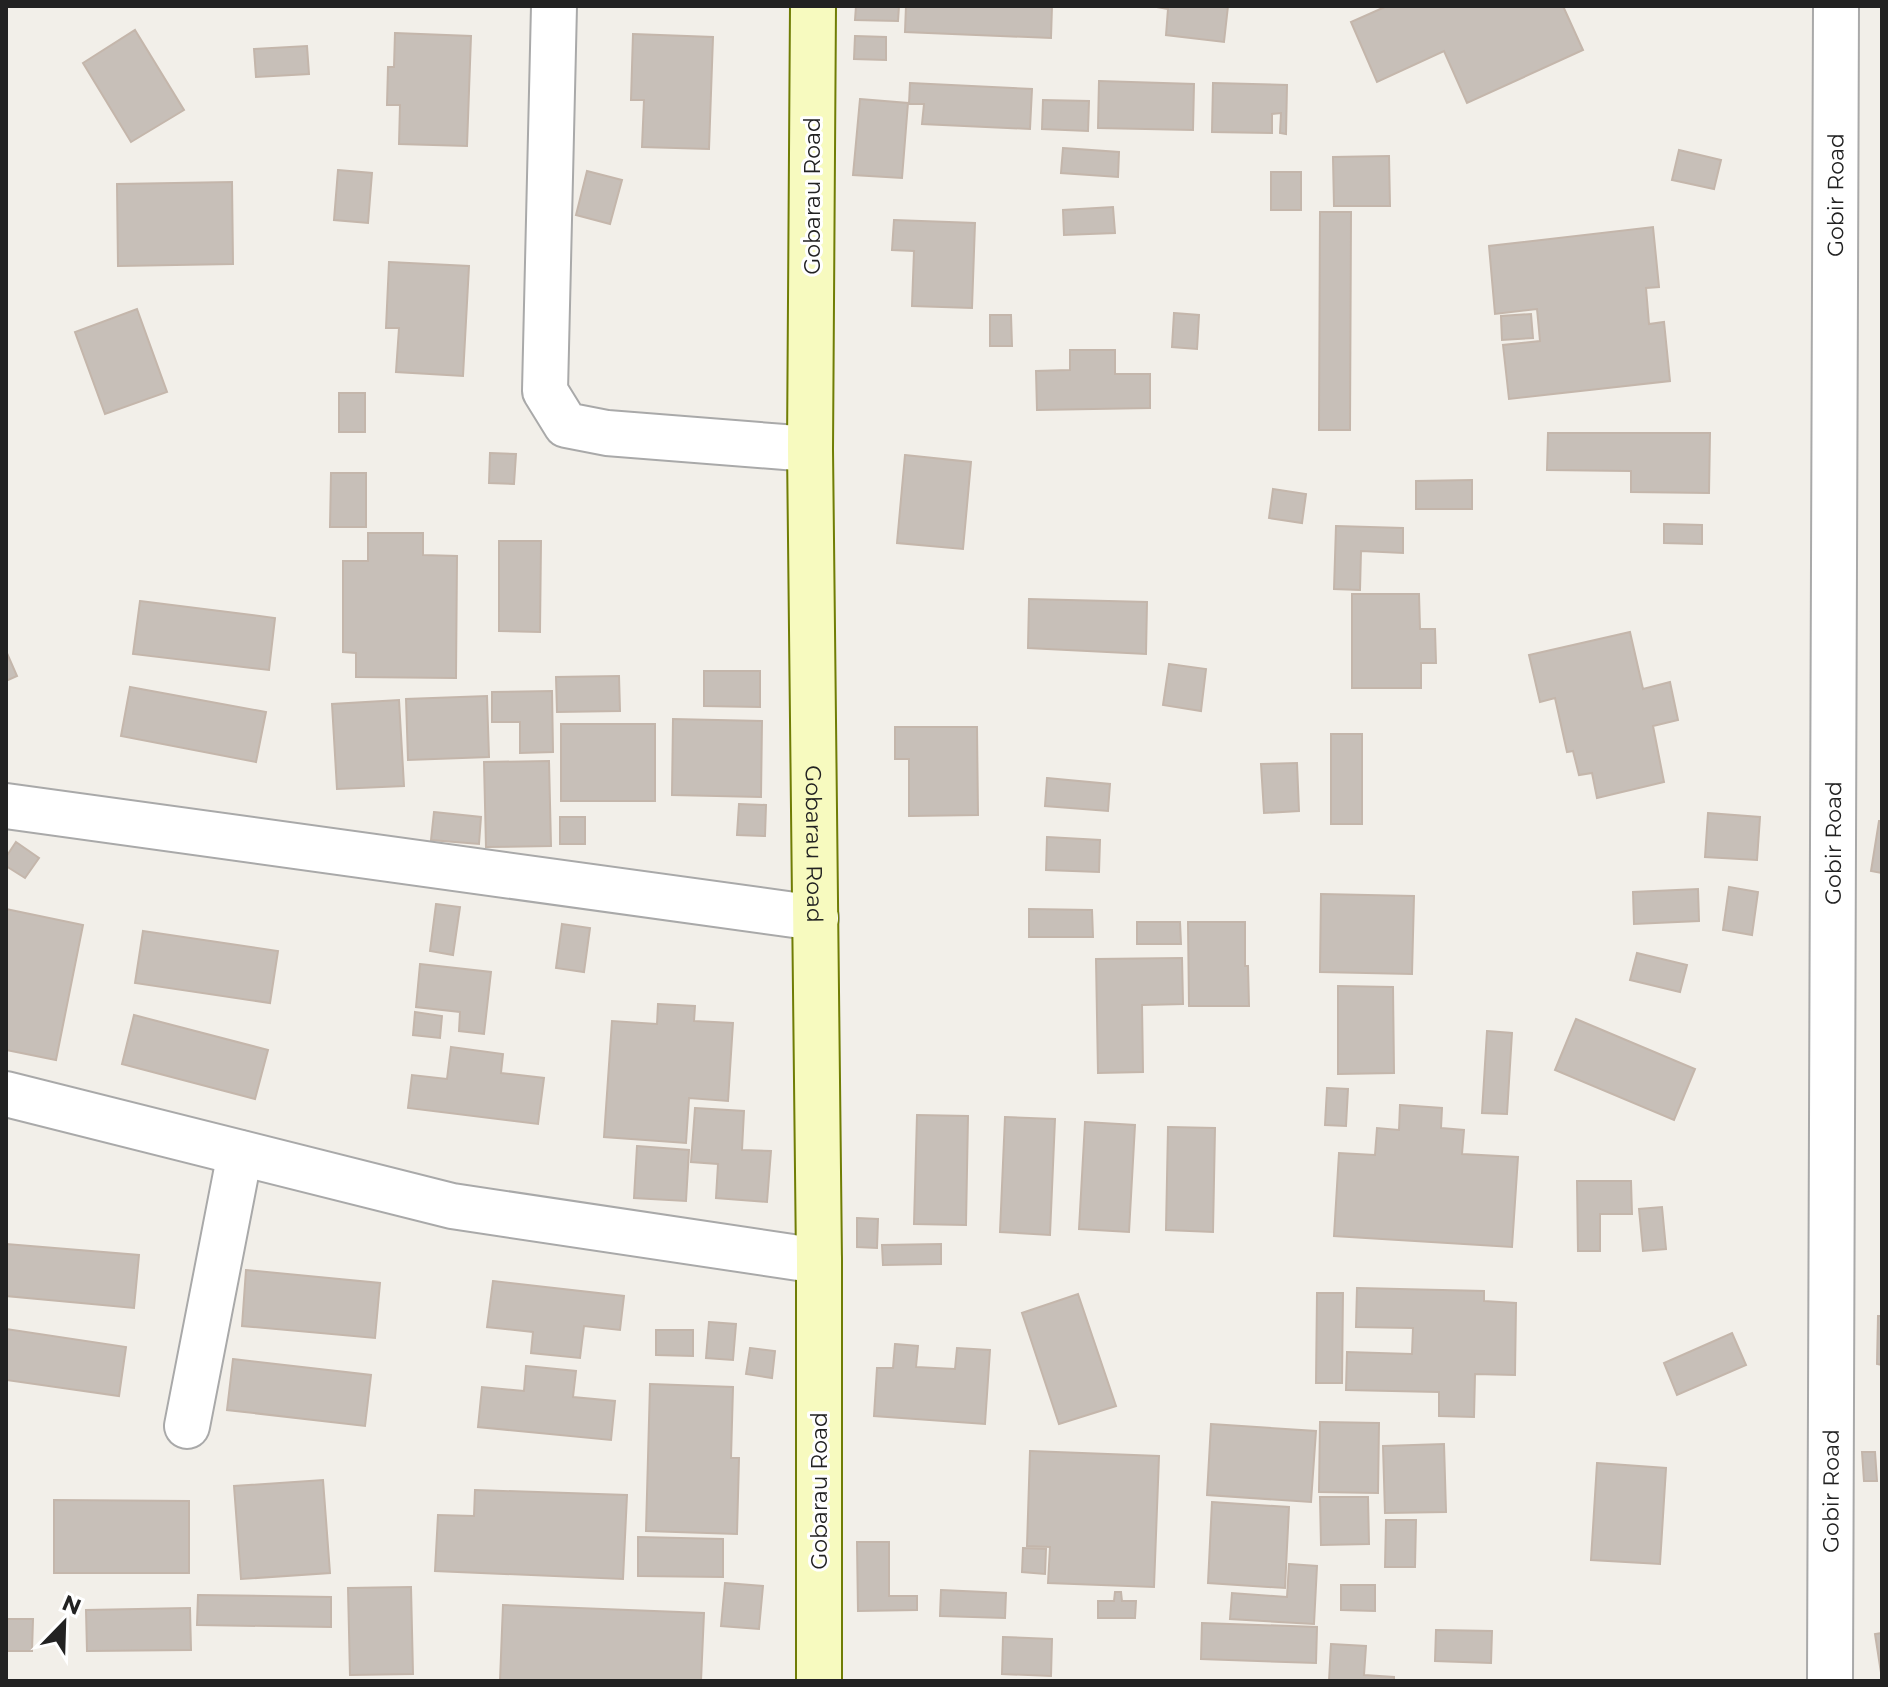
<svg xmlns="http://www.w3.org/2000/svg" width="1888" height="1687" font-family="Montserrat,sans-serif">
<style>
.building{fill:#c7bfb8;stroke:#c4b6ab;stroke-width:2}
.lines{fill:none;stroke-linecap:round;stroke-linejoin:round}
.street-casing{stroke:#a9a9a9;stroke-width:48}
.secondary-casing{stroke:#707d05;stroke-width:48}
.street{stroke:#fff;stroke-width:44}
.secondary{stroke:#f7fabf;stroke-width:44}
.labels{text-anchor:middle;stroke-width:6;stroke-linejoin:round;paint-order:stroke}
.street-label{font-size:22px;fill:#222;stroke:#fff}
</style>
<rect width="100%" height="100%" fill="#f2efe9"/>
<!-- building -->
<path class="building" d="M856 6H899L898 21 855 20Z
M906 6H1052L1051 38 905 32Z
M1151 6H1228L1224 42 1166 35 1168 9Z
M1387 6H1563L1583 50 1467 103 1444 51 1377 82 1351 22Z
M135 30 184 110 131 142 83 63Z
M395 33 471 36 467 146 399 144 400 105H387L388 67H394Z
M633 34 713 37 709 149 642 147 644 100H631Z
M855 36 886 37V60L854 59Z
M307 46 309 74 256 77 254 49Z
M1099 81 1194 84 1193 130 1098 128Z
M910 83 1032 89 1030 129 922 124 924 104H909Z
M1213 83 1287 85 1286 134 1280 133 1281 113 1272 114V133L1212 132Z
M860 99 908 103 902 178 853 175Z
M1043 100 1089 101 1088 131 1042 129Z
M1063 148 1119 152 1118 177 1061 173Z
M1679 150 1721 160 1714 189 1672 180Z
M1389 156 1390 206H1334L1333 157Z
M338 170 372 173 368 223 334 220Z
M587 171 622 180 610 224 576 215Z
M1271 172H1301V210H1271Z
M232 182 233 264 118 266 117 184Z
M1113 207 1115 233 1064 235 1063 210Z
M1320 212H1351L1350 430H1319Z
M894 220 975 223 972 308 912 306 914 251 892 250Z
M1653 227 1659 287 1646 288 1649 324 1664 322 1670 381 1509 399 1503 345 1540 341 1537 309 1495 314 1489 246Z
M389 262 469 266 463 376 396 372 399 328H386Z
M137 309 167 392 105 414 75 332Z
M1174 313 1199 315 1197 349 1172 347Z
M1531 314 1533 338 1502 340 1501 316Z
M990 315H1011L1012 346H990Z
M1070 350H1115V374H1150V408L1037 410 1036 371 1070 370Z
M339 393H365V432H339Z
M1548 433H1710L1709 493 1631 492V471L1547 470Z
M490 453 516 454 514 484 489 483Z
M905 455 971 462 963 549 897 543Z
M331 473H366V527H330Z
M1472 480V509H1416V481Z
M1273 489 1306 494 1302 523 1269 518Z
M1664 524 1702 525V544L1664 543Z
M1336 526 1403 528V553L1361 551 1360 590 1334 589Z
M368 533H423V555L457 556 456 678 356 677V653L343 652V561H368Z
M499 541H541L540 632 499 631Z
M1352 594H1419L1420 629H1435L1436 663H1421V688H1352Z
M1029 599 1147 602 1146 654 1028 648Z
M140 601 275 618 269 670 133 654Z
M1630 632 1643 689 1670 682 1678 720 1653 726 1664 782 1597 798 1592 773 1579 775 1573 751 1567 752 1555 698 1540 702 1529 655Z
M6 651 17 676 6 681Z
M1169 664 1206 669 1201 711 1163 705Z
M704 671H760V707L704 706Z
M619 676 620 711 557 712 556 677Z
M130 687 266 712 256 762 121 736Z
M552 691 553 752 520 753V722H492V692Z
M487 696 489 757 408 760 406 699Z
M399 700 404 786 337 789 332 704Z
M673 719 762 721 761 797 672 795Z
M561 724H655V801H561Z
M895 727H977L978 815 909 816V759H895Z
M1331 734H1362V824H1331Z
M549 761 551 846 486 847 484 762Z
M1297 763 1299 811 1264 813 1261 764Z
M1047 778 1110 784 1108 811 1045 806Z
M739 804 766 805 765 836 737 835Z
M434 812 481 817 479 844 431 840Z
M1708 813 1760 817 1757 860 1705 857Z
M560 817H585V844H560Z
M1879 821H1882V873L1871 871Z
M1047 837 1100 840 1099 872 1046 870Z
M16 842 39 858 25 878 6 866V857Z
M1729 887 1758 892 1752 935 1723 930Z
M1698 889 1699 921 1634 924 1633 892Z
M1321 894 1414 896 1412 974 1320 972Z
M436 904 460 907 453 955 430 951Z
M6 909 83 925 56 1060 6 1050Z
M1029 909 1092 910 1093 937H1029Z
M1137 922H1180L1181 944H1137Z
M1188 922H1245V966H1248L1249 1006H1189Z
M562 924 590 928 584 972 556 968Z
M143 931 278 951 270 1003 135 983Z
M1637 953 1687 965 1680 992 1630 980Z
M1182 958 1183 1004 1142 1005 1143 1072 1098 1073 1096 959Z
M420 964 491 972 484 1034 459 1031 460 1012 416 1007Z
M1338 986 1393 987 1394 1073 1338 1074Z
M658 1004 695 1006 694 1021 733 1023 728 1101 689 1098 686 1143 604 1137 612 1021 657 1024Z
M415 1012 442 1016 440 1038 413 1035Z
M134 1015 268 1050 255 1099 122 1064Z
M1576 1019 1695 1069 1674 1120 1555 1070Z
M1487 1031 1512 1033 1507 1114 1482 1113Z
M451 1047 503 1054 501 1073 544 1078 538 1124 408 1108 412 1075 447 1079Z
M1327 1088 1348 1089 1346 1126 1325 1125Z
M1400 1105 1442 1108 1441 1128 1464 1130 1462 1154 1518 1157 1512 1247 1334 1236 1339 1153 1375 1155 1377 1128 1399 1130Z
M695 1108 744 1111 742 1150 771 1151 767 1202 716 1198 718 1164 691 1162Z
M917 1115 968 1116 966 1225 914 1224Z
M1005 1117 1055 1119 1050 1235 1000 1232Z
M1085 1122 1135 1125 1129 1232 1079 1229Z
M1168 1127 1215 1128 1213 1232 1166 1230Z
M637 1146 689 1150 686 1201 634 1198Z
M1577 1181H1631L1632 1214H1600V1251H1578Z
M1662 1207 1666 1249 1643 1251 1639 1209Z
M857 1218 878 1219 877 1248 857 1247Z
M6 1244 139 1255 134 1308 6 1296Z
M941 1244V1264L883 1265 882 1245Z
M246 1270 380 1283 375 1338 242 1326Z
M493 1281 624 1296 620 1330 584 1326 580 1358 531 1353 533 1332 487 1327Z
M1357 1288 1484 1291V1301L1516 1303 1515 1375 1475 1374 1474 1417 1439 1416V1392L1346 1390 1347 1352 1412 1354 1413 1328 1356 1327Z
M1317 1293H1343L1342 1383H1316Z
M1078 1294 1116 1406 1059 1424 1022 1313Z
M1878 1316H1882V1365L1877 1364Z
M709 1322 736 1324 733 1360 706 1358Z
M6 1329 126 1347 119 1396 6 1380Z
M656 1330H693V1356L656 1355Z
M1732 1333 1746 1365 1677 1395 1664 1363Z
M895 1344 918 1346 916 1367 955 1369 957 1348 990 1350 985 1424 874 1416 877 1368H893Z
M750 1348 775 1351 772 1378 746 1374Z
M233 1359 371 1375 365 1426 227 1410Z
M526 1366 576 1371 573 1397 615 1401 611 1440 478 1427 482 1387 524 1391Z
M650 1384 733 1387 731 1458H739L737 1534 646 1531Z
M1320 1422 1379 1423 1378 1493 1319 1492Z
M1211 1424 1316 1431 1311 1502 1207 1495Z
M1444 1444 1446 1512 1385 1513 1383 1446Z
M1030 1451 1159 1456 1154 1587 1048 1583 1050 1547 1027 1546Z
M1862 1452H1875L1877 1481H1864Z
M1597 1463 1666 1468 1660 1564 1591 1560Z
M323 1480 330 1573 241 1579 234 1486Z
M475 1490 627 1495 623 1579 435 1571 438 1515 474 1516Z
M1320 1497H1368L1369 1544 1321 1545Z
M54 1500 189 1501V1573H54Z
M1212 1502 1289 1507 1285 1588 1208 1583Z
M1386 1520H1416L1415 1567H1385Z
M638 1537 723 1539V1577L638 1576Z
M857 1542H889V1596H917V1610L858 1611Z
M1023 1548 1046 1549 1045 1574 1022 1572Z
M1289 1564 1317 1566 1314 1624 1230 1619 1232 1593 1287 1597Z
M725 1583 763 1586 759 1629 721 1626Z
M1341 1585H1375V1611L1341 1610Z
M411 1587 413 1674 350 1675 348 1588Z
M941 1590 1006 1593 1005 1618 940 1616Z
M1115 1592H1121L1122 1601H1136L1135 1618H1098V1601H1114Z
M198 1595 331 1597V1627L197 1625Z
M503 1605 704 1613 701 1681H500Z
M190 1608 191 1650 87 1651 86 1610Z
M6 1619H33L32 1651H6Z
M1202 1623 1317 1627 1316 1663 1201 1659Z
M1436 1630 1492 1631 1491 1663 1435 1661Z
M1882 1633V1679L1875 1634Z
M1003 1637 1052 1639 1051 1676 1002 1674Z
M1331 1644 1366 1646 1364 1675 1394 1677V1681H1329Z"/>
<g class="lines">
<!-- street casing -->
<g class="street-casing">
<g id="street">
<path d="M554 6 545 391 566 425 607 433 810 449"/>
<path d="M6 806 816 918"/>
<path d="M6 1094 452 1206 819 1261"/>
<path d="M187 1426 240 1153"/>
<path id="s1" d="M1830 1681 1836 6"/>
</g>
</g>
<!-- secondary casing -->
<g class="secondary-casing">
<g id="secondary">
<path id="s2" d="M813 6 810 449 819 1261V1681"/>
</g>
</g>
<!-- street -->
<use href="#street" class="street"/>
<!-- secondary -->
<use href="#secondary" class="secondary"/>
</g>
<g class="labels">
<!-- street labels -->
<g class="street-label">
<text transform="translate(812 196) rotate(-90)" y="8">Gobarau Road</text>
<text dy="8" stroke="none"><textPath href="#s1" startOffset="1486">Gobir Road</textPath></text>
<text dy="8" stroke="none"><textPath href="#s2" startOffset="838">Gobarau Road</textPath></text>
<text dy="8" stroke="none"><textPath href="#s1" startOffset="838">Gobir Road</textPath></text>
<text transform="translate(819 1491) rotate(-90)" y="8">Gobarau Road</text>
<text dy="8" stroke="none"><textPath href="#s1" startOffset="190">Gobir Road</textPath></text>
</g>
</g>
<!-- border -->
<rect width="1888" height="1687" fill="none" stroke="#222222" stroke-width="16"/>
<!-- north arrow -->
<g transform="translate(64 1623) rotate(23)" stroke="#ffffff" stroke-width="6" paint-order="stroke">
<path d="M0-6L14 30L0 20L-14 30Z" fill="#222222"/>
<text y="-12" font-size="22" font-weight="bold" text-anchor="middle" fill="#222222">N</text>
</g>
</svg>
